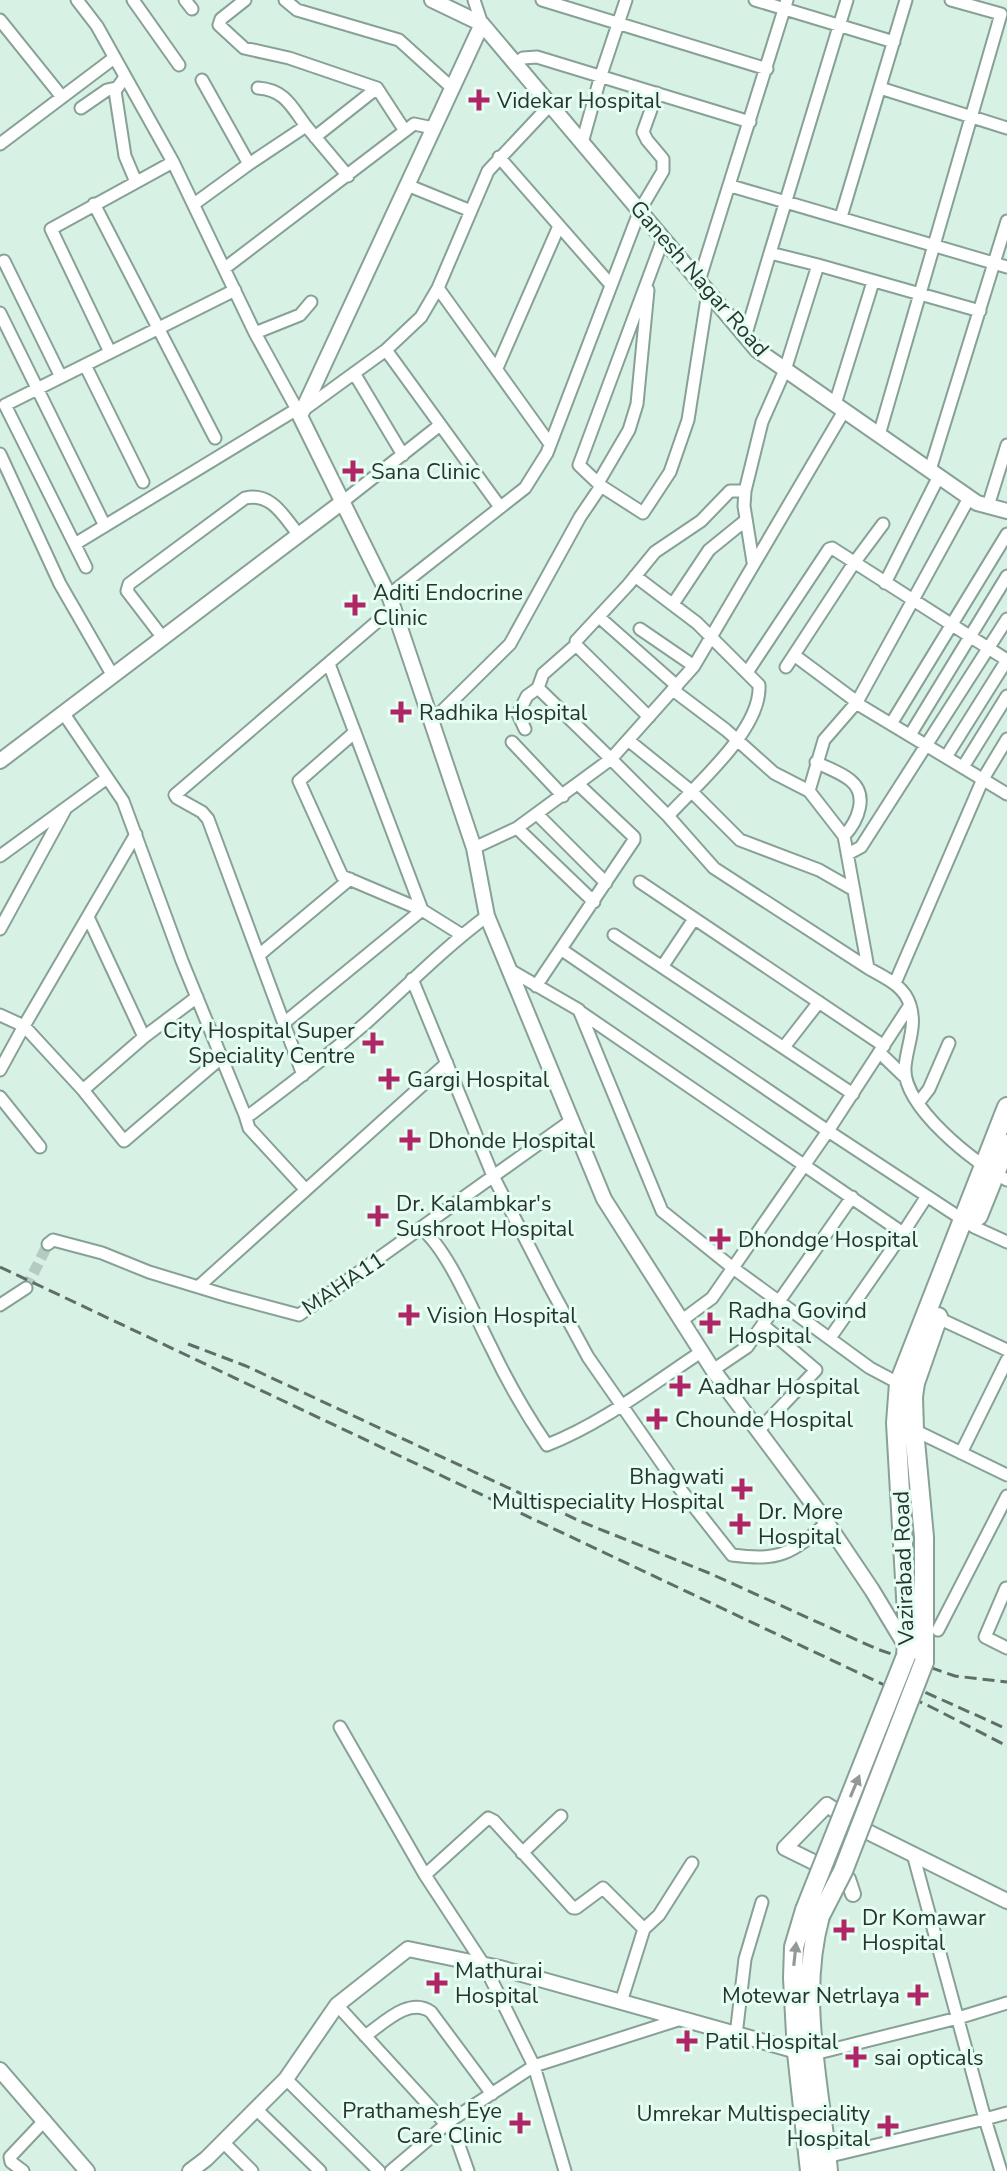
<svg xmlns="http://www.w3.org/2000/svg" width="1007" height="2171" font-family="'Nunito Sans',sans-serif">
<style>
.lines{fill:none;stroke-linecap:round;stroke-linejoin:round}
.minor-tunnel{stroke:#b4cbc1;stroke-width:11;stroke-dasharray:11 5.5;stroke-linecap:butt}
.minor-casing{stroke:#88a196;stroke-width:15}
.tertiary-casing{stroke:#88a196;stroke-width:18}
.primary-casing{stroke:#88a196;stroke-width:22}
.minor{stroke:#fff;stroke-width:11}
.tertiary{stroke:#fff;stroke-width:14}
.primary{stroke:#fff;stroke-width:18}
.rail{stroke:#5f6e68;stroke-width:3;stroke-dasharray:12 6;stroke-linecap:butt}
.primary-bridge-casing{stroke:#88a196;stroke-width:22;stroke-linecap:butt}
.primary-bridge{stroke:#fff;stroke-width:18}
.oneway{fill:#949997}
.poi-dot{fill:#af2565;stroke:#e4fef2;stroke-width:3}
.labels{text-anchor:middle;stroke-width:6;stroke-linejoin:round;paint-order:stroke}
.poi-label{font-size:22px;fill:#29332f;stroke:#e4fef2;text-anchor:start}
.street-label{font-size:22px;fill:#29332f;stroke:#e4fef2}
</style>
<rect width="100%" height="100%" fill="#d7f1e5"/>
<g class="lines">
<!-- minor-tunnel -->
<path class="minor-tunnel" d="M26 1288 48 1244"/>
<!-- minor casing -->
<g class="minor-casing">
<path id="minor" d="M77 0 97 26 173 162 255 333 300 415
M133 0 179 65
M185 0 192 9
M245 0 221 19 219 25 244 48 289 58 377 88 405 131
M285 0 297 10 399 40 451 87
M474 0 482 24
M542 0 767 69
M755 0 894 42
M0 20 62 97
M515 64 523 58 537 57 750 122
M125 77 115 91 125 156 136 182
M202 80 249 164
M258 88C285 90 291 106 306 126
M880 88 1007 128
M81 108 107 90 116 88
M315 137 377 88
M582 143 601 75 626 0
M0 144 114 58
M499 157 611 285
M407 185 471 211
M731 186 1007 267
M94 204 215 438
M194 204 249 164 306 126 348 176
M841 217 906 0
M663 239 579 465 601 486 643 513 670 472 688 420 708 292
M770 253 847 0
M4 261 61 377
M818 265 980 311
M225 268 414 124 433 128
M699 281 787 0
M438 288 550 444
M0 313 105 526
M255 333 300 315 311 302
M745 337 770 253 818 265 785 370 762 422 745 491 744 506 753 562
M386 350 500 507
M110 352 51 229 173 162
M85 365 143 482
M497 368 559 226
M354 373 403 455
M835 404 873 282
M302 411 386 350 421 317 438 288 488 171 550 105
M879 435 1001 14 951 0
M0 454 60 584 113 676
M930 470 1007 221
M598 483 629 430 637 404 648 290
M969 498 857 702 824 740 809 791 844 836 868 968C885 978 904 985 910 1005L828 1131 974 1227 1007 1242
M341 503 440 425
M988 506 1007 445
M75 544 297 409
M86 567 5 405 235 290
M635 576 697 623 759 685C762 729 696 785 668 816
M885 583 939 476
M390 598 394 591 525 488 547 453 640 210 663 171V159L647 140 643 132 657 93
M673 604 709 550 746 520
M599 617 677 686
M640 629 694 666
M163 638 127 591 129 584 245 498C272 492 284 517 299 535
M794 655 857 702
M329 664 422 910 462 935
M786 667 854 563 883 524
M748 671 829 549 832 548 1007 660 946 757
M538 688 611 759 694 666 844 411
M673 690 726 730 774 773 809 791
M856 703 1007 794
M64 714 123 801 182 961 245 1115 251 1114C291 1084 330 1054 367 1022 407 986 444 948 487 916
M649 717 576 645V641L628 585 655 552 701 521 730 491H745
M431 722 510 644 580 517 601 486
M891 724 1007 534
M525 729 518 714 527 696 538 688 543 674 576 645
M910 735 1007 576
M628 740 691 791 740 840 819 870 854 890
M512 742 563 796
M816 762C827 768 840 772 850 780 869 795 858 821 844 836
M963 767 1007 696
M537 814 606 883
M517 828 594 902
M136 834 24 1026 83 1090 124 1141 221 1058
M474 848 517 828 611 759 668 816 714 868 868 968
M848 854 861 847 1007 619
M0 856 107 778
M640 882 884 1046
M88 917 144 1037 197 997
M0 929 66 808
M614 935 853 1094
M562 950 828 1131 712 1298 681 1321
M259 955 350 879
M662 967 694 919
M510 970 579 1010 662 1211 733 1268 870 1368 902 1385
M412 979 493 1176 550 1287 588 1357 677 1485 732 1555C781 1561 790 1554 827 1523
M895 983 983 779 1007 739
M536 986 634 840V837L578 784
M910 1005C917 1026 907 1045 905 1067 902 1106 975 1164 1007 1180
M579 1011 903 1233 927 1196
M0 1015 24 1026 0 1070
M284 1023 422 910 342 876 299 781 355 732
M784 1047 819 1002
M880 1053 906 1078
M303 1075 208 819 202 812 177 798 175 795 393 608
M83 1090 144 1037
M0 1097 40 1147
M919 1102 929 1089 949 1043
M245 1115 249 1128 306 1190
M421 1228C449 1251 474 1314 491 1347 507 1381 526 1414 547 1445 603 1423 651 1385 701 1352
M48 1244 53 1240 102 1253 149 1272 228 1296 299 1315 572 1120
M198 1287 447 1063
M0 1305 26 1288
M938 1318 1007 1350
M830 1338 903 1233
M713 1370 747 1347 852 1197
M912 1429 1007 1475
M758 1431 816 1370 763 1325
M961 1453 1007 1360
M1006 1588 985 1637 1007 1648
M938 1630 1007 1496
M340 1727 425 1875 484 1965 534 2066 565 2171
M522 1853 561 1816
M913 1854 985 2119 1007 2113
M425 1875 488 1818 494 1821 573 1908H576L603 1888 644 1929
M621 2002 644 1929 659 1915 692 1863
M337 2005 455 2134 468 2171
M736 2035 745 1959 762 1902
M365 2036C383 2024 409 1996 431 2012L492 2094
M814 2054 958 2018 1007 2003
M286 2079 379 2171
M256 2109 320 2171
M223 2142 252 2171
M826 2157 985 2119 1001 2171
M23 2171 11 2162 10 2157 45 2120
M391 2171 450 2121 534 2066 681 2019"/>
</g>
<!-- tertiary casing -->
<g class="tertiary-casing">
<path id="tertiary" d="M432 0 482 24 757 350 977 503 1007 511
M482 24 300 416 390 598 474 848 487 916 604 1199 713 1370 827 1523 872 1590 907 1648
M0 761 341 503
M853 1894 848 1879 785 1848 827 1805 870 1833 1007 1901
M0 2070 87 2171
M190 2171 206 2159 286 2079 337 2005 408 1949 500 1968 804 2053"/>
</g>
<!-- primary casing -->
<g class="primary-casing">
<path id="primary" d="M978 1216 1007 1144
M906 1656 908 1631 896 1423 899 1383 1007 1107
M924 1662V1537L914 1430 913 1397 915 1383 938 1317
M805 1910 794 1947 793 1978 797 2053 810 2171
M820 1916C797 1998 820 2087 828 2171"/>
</g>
<!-- minor -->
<use href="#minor" class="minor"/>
<!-- tertiary -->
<use href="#tertiary" class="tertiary"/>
<!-- primary -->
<use href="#primary" class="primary"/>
<!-- rail -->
<path class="rail" d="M0 1267 933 1708 1007 1746
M188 1344 246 1366 582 1522 709 1573 877 1649 955 1676 1007 1682
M909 1685 1007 1729"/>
<!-- primary-bridge casing -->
<g class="primary-bridge-casing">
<path id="primary-bridge" d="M805 1910 906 1656
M820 1916 843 1871 924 1662"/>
</g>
<!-- primary-bridge -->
<use href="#primary-bridge" class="primary-bridge"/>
</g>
<!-- one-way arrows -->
<defs><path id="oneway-solid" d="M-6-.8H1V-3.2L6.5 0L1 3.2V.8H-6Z" transform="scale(2)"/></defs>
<g class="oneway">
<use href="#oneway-solid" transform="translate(855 1786) rotate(-67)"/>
<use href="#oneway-solid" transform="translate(795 1954) rotate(-84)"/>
</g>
<!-- markers -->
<g class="poi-dot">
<path d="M475 88h8v8h8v8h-8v8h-8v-8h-8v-8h8z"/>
<path d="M349 459h8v8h8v8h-8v8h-8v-8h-8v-8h8z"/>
<path d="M351 593h8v8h8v8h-8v8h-8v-8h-8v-8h8z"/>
<path d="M397 700h8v8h8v8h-8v8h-8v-8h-8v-8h8z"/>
<path d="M369 1031h8v8h8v8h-8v8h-8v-8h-8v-8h8z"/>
<path d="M385 1067h8v8h8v8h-8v8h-8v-8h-8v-8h8z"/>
<path d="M406 1128h8v8h8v8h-8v8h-8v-8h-8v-8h8z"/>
<path d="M374 1204h8v8h8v8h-8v8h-8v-8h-8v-8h8z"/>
<path d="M716 1227h8v8h8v8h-8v8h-8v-8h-8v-8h8z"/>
<path d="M405 1303h8v8h8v8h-8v8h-8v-8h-8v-8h8z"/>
<path d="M706 1311h8v8h8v8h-8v8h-8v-8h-8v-8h8z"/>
<path d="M676 1374h8v8h8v8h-8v8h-8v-8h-8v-8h8z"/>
<path d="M653 1407h8v8h8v8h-8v8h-8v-8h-8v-8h8z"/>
<path d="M738 1477h8v8h8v8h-8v8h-8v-8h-8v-8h8z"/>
<path d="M736 1512h8v8h8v8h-8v8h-8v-8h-8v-8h8z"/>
<path d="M840 1918h8v8h8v8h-8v8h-8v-8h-8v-8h8z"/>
<path d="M433 1971h8v8h8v8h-8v8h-8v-8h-8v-8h8z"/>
<path d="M914 1983h8v8h8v8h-8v8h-8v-8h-8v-8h8z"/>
<path d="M683 2029h8v8h8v8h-8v8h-8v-8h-8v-8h8z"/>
<path d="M852 2045h8v8h8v8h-8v8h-8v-8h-8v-8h8z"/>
<path d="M516 2111h8v8h8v8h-8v8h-8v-8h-8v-8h8z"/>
<path d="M884 2114h8v8h8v8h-8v8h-8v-8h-8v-8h8z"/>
</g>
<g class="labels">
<!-- poi labels -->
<g class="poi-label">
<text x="497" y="108">Videkar Hospital</text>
<text x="371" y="479">Sana Clinic</text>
<text x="373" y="600">Aditi Endocrine<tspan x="373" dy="25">Clinic</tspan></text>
<text x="419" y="720">Radhika Hospital</text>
<text x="355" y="1038" text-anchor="end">City Hospital Super<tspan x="355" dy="25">Speciality Centre</tspan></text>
<text x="407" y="1087">Gargi Hospital</text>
<text x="428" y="1148">Dhonde Hospital</text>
<text x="396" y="1211">Dr. Kalambkar's<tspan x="396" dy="25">Sushroot Hospital</tspan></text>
<text x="738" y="1247">Dhondge Hospital</text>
<text x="728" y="1318">Radha Govind<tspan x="728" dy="25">Hospital</tspan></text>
<text x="427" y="1323">Vision Hospital</text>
<text x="698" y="1394">Aadhar Hospital</text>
<text x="675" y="1427">Chounde Hospital</text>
<text x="724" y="1484" text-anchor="end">Bhagwati<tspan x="724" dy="25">Multispeciality Hospital</tspan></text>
<text x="758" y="1519">Dr. More<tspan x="758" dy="25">Hospital</tspan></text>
<text x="862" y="1925">Dr Komawar<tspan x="862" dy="25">Hospital</tspan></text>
<text x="455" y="1978">Mathurai<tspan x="455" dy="25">Hospital</tspan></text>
<text x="900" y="2003" text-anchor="end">Motewar Netrlaya</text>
<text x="705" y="2049">Patil Hospital</text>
<text x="874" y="2065">sai opticals</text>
<text x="502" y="2118" text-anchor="end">Prathamesh Eye<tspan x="502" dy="25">Care Clinic</tspan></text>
<text x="870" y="2121" text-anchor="end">Umrekar Multispeciality<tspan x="870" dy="25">Hospital</tspan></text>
</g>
<!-- street labels -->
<g class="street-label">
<text transform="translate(700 278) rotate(49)" y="8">Ganesh Nagar Road</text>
<text transform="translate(343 1283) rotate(-34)" y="8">MAHA11</text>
<text transform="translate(903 1568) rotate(-92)" y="8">Vazirabad Road</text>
</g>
</g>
</svg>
